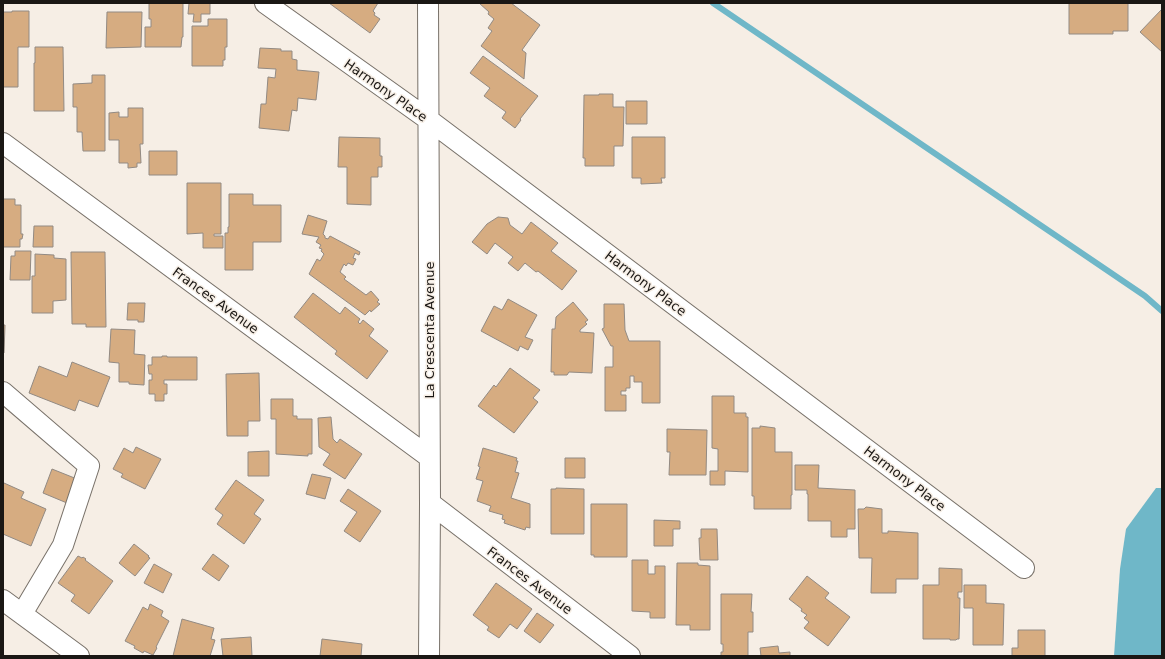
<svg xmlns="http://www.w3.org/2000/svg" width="1165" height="659" font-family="'DejaVu Sans',sans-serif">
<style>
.water{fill:#6fb7c8}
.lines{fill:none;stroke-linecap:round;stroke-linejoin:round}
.stream{stroke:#6fb7c8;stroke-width:6}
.building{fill:#d6ac81;stroke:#928a83}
.minor-casing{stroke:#787169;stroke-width:22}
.minor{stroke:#fff;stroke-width:20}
.labels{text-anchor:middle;stroke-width:3;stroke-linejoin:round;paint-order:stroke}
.street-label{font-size:13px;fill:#1a1714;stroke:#f6eee5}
</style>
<rect width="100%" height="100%" fill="#f6eee5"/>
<!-- water -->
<path class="water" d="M1156 488H1162V656H1114L1120 569 1126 529Z"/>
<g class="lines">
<!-- stream -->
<path class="stream" d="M713 3 1145 296 1162 311"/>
</g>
<!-- building -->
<path class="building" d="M149 3H183V37H182L181 47H145V27H151V19H149Z
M189 3H210V14H201V22H193L194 14H188Z
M329 3H378L373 11 375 13 374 15 380 19 370 33Z
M479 3H511L540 25 522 50 526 53 524 79 481 46 492 31 488 28 494 19 488 14 489 12Z
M1069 3H1128V31H1113V34H1069Z
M1162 9V52L1140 32Z
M12 11H29V47H18V87H3V12H12Z
M107 12H142L141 47 106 48Z
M208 19H227V47H225V60H223V66H192V26H208Z
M35 47H63L64 111H34V63H35Z
M260 48 281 49V51H292V59L297 60V70L319 72 316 100 298 98 297 111 292 110 289 131 259 128 261 104H266L268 77 275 78 276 69 258 68Z
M483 56 538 96 520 119 521 120 515 128 502 118 506 112 484 96 490 88 470 73Z
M92 75H105V151H83L82 132H77V107H73V84L92 83Z
M599 94H613V107H624L623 146H614V166H585V158H583L584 95H599Z
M626 101H647V124H626Z
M128 108H143V144H140L141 163H137V167L128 168V163H119V140H109V113L119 112V117H128Z
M339 137 380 138V156H382V167H378V177H371V205L347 204V167H338Z
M632 137H665V178H661L662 183 641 184V178H632Z
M149 151H177V175H149Z
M187 183H221V234H214V236H223V248H203V233L187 234Z
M229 194H253V205H281V242H253V270H225V233H228V227H229Z
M3 199H15V205H21V234H23L22 239H20V247H3Z
M308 215 327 221 323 234 325 236V238L328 239 330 236 360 252 359 255 355 253 353 258 356 259 353 265 348 263 346 266 344 264 340 272 346 277 344 279 366 295 371 291 379 300 377 302 380 304 371 312 370 310 365 315 309 274 317 259 320 261 324 254 321 251 322 249 319 248 321 245 316 242 319 237 302 234Z
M498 217 508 218 510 225 522 234 531 222 558 243 551 251 577 271 562 290 538 271 536 272 525 263 518 271 508 263 513 257 495 243 487 254 472 242 487 224Z
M34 226H53V247H33Z
M15 251H31L30 280H10L11 256H15Z
M71 252H105L106 327H86V324H72Z
M35 254 54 255V258L66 259V300L53 301V313H32V276H35Z
M313 293 340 314 345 307 360 319 358 322 360 324 363 320 374 329 369 336 388 351 367 379 335 354 337 351 294 317Z
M508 299 537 315 525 337 533 340 528 350 520 346 518 351 481 331 494 306 502 310Z
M573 302 588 320 585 322 587 324 580 330V332L594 333 592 373 569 372 567 375H554V372H551L552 329H555L556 317Z
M128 303H145L144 322H138V320H127Z
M604 304H624L625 330 629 341H660V403H642V382H634V376H630V388H626V391H621V395H626V411H605V367H613V346H611L602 329 604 328Z
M3 325H5L4 353H3Z
M111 329 135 330 134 354 145 355 144 385 129 384V382H119V363L109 362Z
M162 356H167V357H197V380H164V384H167V394H164V401H155V394H149V380H152V374H149L148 365H152V357H162Z
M72 362 110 377 98 407 79 400 75 411 29 393 39 366 67 377Z
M510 368 540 390 533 398 538 402 514 433 478 406 494 385 496 387Z
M259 373 260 421H248V436H227L226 374Z
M712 396H734V413H746V417H748V472L725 471V485H710V471H718V449L712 448Z
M271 399H293V416H297V419H312V454H308V456L276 454V419H271Z
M331 417 333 439 337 443 340 439 362 454 345 479 323 465 330 454 319 447 318 418Z
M760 426 775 428V452H792V495H791V509H754V496H752V428H760Z
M667 429 707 430 706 475H669L670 452H667Z
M136 447 161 459 145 489 121 477 123 474 113 469 124 448 133 453Z
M483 448 517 458 516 461H518L515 472 519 473 511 498 530 504V528L526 527 525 530 504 523 505 520 502 519 503 515 489 511 491 506 477 501 483 481 476 479 480 467 478 466Z
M269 451V476H248V452Z
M565 458H585V478H565Z
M795 465H819L818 488 855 490V529H847V537H831V521H808V494H807V490H795Z
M52 469 77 479 67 503 43 493Z
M312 474 331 478 325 499 306 494Z
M236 480 264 500 254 514 261 519 244 544 217 524 223 515 215 509Z
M4 483 24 492 21 498 46 509 31 546 3 534V486Z
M556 488 584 489V534H551V489H556Z
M348 489 381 511 360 542 344 531 357 512 340 501Z
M591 504H627V557H594V555H591Z
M866 507 882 509V533H888V531L918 533V579H896V593H871L872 558H859L858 509H864Z
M654 520 680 521V529H673V546H654Z
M701 529H717L718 560H700L699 538H701Z
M134 544 149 556 148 557 150 558 135 576 119 563Z
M213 554 229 566 219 581 202 569Z
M78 556 82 558 83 557 86 559 85 560 113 581 89 614 71 601 75 595 58 583Z
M632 560H648V574H655V566H665V618H650V612L632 611Z
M677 563H698V565L710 566V630H690V625H676Z
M154 564 172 574 163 593 144 583Z
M939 568 962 569V592H958V598H960L959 639H957L956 640H950V639H923V585H939Z
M807 576 829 593 825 598 850 617 828 646 804 628 809 622 804 618 807 615 801 611 802 609 789 599Z
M496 583 532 609 517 629 510 624 499 638 487 630 489 627 473 615Z
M964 585H986V603L1004 604 1003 645H973V608H964Z
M721 594H752L751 612H753V632H748V656H721V652H723V644H721Z
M150 604 163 611 161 616 169 621 156 647 157 648 153 655 144 651 143 653 134 648 135 646 125 641 143 607 148 610Z
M537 613 554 625 540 643 524 631Z
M182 619 214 628 211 639 215 640 210 656H173Z
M1018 630H1045V656H1012V648H1018Z
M251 637 252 656H223L221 639Z
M322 639 362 644 361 656H320Z
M778 646 779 653 790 652V656H761L760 648Z"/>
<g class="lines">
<!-- minor casing -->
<g class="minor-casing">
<path id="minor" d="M265 3 429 120 1024 568
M428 3 430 503 429 656
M3 143 429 457
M3 392 89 466 63 545 22 614
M430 503 630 656
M3 600 79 656"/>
</g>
<!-- minor -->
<use href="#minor" class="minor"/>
</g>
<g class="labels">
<!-- street labels -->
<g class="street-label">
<text transform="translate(386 90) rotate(35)" y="5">Harmony Place</text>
<text transform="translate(646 283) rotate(37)" y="5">Harmony Place</text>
<text transform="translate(216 300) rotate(36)" y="5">Frances Avenue</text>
<text transform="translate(429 330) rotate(-90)" y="5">La Crescenta Avenue</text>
<text transform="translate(905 478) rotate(37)" y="5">Harmony Place</text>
<text transform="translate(530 580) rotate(37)" y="5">Frances Avenue</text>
</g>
</g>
<!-- border -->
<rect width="1165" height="659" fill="none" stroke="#1a1714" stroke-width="8"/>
</svg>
